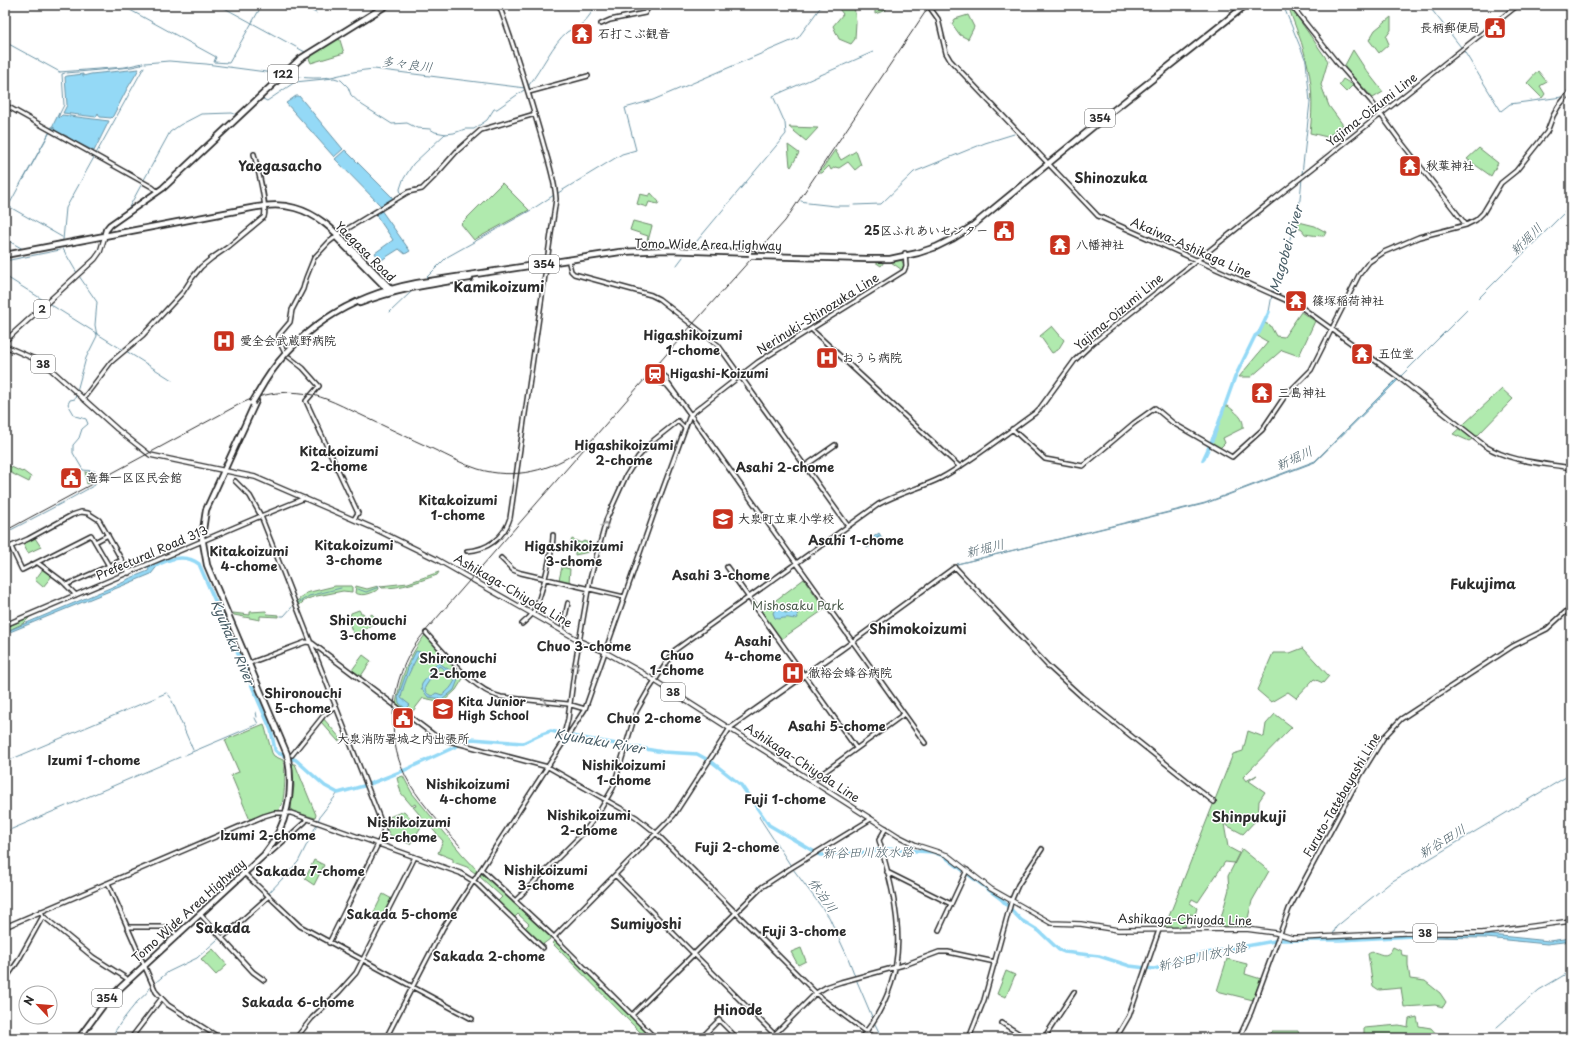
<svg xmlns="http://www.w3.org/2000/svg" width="1576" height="1043" font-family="'Playpen Sans','Klee One',sans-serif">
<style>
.green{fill:#b0eaae;stroke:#6e8a6c}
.water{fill:#94d9f6;stroke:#6a93a5;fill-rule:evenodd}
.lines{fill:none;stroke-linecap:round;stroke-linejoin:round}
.stream{stroke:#6a93a5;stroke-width:1}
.river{stroke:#94d9f6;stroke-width:3.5}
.secondary-casing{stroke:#2b2b2b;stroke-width:6}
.primary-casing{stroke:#2b2b2b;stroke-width:6}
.highway-casing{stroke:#2b2b2b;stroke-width:8}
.secondary{stroke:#fff;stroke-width:3}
.primary{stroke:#fff;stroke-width:3.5}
.highway{stroke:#fff;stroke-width:4.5}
.rail{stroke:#2b2b2b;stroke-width:1}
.highway-bridge-casing{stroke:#2b2b2b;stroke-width:8;stroke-linecap:butt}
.highway-bridge{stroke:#fff;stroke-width:4.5}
.oneway{stroke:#a0a0a0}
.labels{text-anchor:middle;stroke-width:3;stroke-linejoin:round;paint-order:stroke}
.shield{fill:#fff;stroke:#6b6b6b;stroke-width:1}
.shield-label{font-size:11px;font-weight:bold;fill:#2b2b2b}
.poi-label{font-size:12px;font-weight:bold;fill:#2b2b2b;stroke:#fff;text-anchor:start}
.street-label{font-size:12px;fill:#2b2b2b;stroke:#fff}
.park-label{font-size:12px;fill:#4c5b4c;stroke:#fff}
.water-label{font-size:13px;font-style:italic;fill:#4a5f68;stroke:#fff}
.neighbourhood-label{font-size:13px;font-weight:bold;fill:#2b2b2b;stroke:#fff}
.quarter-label{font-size:14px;font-weight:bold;fill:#2b2b2b;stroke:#fff}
</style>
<rect width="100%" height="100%" fill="#fff"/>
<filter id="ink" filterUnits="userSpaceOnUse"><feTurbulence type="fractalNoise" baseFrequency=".025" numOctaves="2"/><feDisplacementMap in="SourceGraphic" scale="8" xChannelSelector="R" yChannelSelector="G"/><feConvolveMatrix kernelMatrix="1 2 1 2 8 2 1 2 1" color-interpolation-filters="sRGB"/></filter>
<g filter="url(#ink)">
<!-- green -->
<path class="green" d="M836 5H854L856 22 855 39 851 44 839 39 833 26 843 14Z
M875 5H886V10L875 14Z
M1288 5H1289L1328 61 1321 85 1329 106 1343 125 1327 137 1310 133C1313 106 1313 82 1305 55 1301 38 1293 22 1288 5Z
M968 15 974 27 968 39 960 35 952 24 955 19Z
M1391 17V30L1386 37 1389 44 1379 53 1369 40 1375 30Z
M339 37 344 53 311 63 308 56Z
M1353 50 1366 70 1383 92 1373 98 1344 67Z
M1538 71 1547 82 1540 86 1545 94 1542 98 1527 83Z
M1343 79 1353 85 1346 92 1339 85Z
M789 127 818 128 806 141Z
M788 145 799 153 791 167 790 166Z
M1479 148 1498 163 1491 176 1467 159Z
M835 150 841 160 856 151 861 165 855 170 848 162 839 168 835 167 831 170 829 166 822 173H819Z
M502 183 529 210 474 240 461 224Z
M651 193 659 202 658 204 649 202 647 207 637 204 640 194 649 196Z
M633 221 652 226 646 248 648 236 630 230Z
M1299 222 1315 226 1326 232 1324 236C1318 236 1311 235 1305 234L1302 230 1296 227Z
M901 260 904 264 902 270 891 262H884L881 266 875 262Z
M1301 312 1315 321 1299 356 1282 350 1251 377H1239L1268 342 1256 335 1264 323 1270 325 1276 336 1284 337Z
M1052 326 1064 340 1058 350 1052 353 1040 336Z
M1502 389 1513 399 1477 436 1469 441 1453 434Z
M1225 406H1228C1235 412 1245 418 1243 428L1223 438 1225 443 1219 449 1210 443Z
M7 465 22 472 23 471 31 477 29 482 5 470Z
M85 472 95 474 93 480 87 484Z
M35 538 41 547 28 553 23 544Z
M572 539 581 543 584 541 597 547H592L589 552 575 555V551L568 549Z
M562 567 570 569 569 583 559 580Z
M43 569 52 576 43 587 35 580Z
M439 572 437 575C417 582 403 588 382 588L380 586 408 583Z
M804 579 825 609 780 640 760 612Z
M335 586H352V592L343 591 317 596 307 599 298 606 296 602 306 593Z
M356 586 367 589 378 586 379 589C372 593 364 597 355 593Z
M359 610 361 613H363L366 618 372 614 377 620 357 636C349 630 349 622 351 613Z
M266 611 267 614 279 615V617L260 616V620L234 615 233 613 250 615V612Z
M30 617 24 623 5 632V628Z
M425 635 464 677 456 690 443 702 423 698 410 715 396 704C400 678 409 656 425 635Z
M1303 648 1329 676 1323 683 1314 679 1296 698 1288 692 1271 702 1257 690 1273 653H1290Z
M363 655 371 661 361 676 352 670Z
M1275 714 1292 727 1243 777 1246 781 1257 775 1249 781 1265 792 1259 801 1258 818 1243 834 1224 824 1228 847 1239 853 1234 863 1225 862 1198 902 1192 899 1190 903 1197 908 1195 915 1190 914 1185 927 1164 929 1233 754 1243 751 1248 731 1264 737 1266 724Z
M323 718 341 739 338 741 321 722Z
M264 724 272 753 274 756 283 760C286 776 285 790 282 805L280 807 279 810 270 812 250 820 231 775 239 772 225 740Z
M292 764H295L316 815 315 818 292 811 291 807 294 786Z
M403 776 412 793 462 854 477 870 475 873 467 867 453 862V859L438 853 443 841 427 823 428 821 427 820 425 821 413 807 416 806 415 804 412 806 401 793 397 778Z
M404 811 414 822 421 827 410 844 390 835 382 820Z
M1242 849 1269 871 1252 901 1246 927 1221 928 1219 925 1229 889 1228 876Z
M314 860 324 865 314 885 305 879Z
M481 873 549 936 550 939 542 945 524 929 529 924 518 914 514 918 497 902 502 897 479 876Z
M383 894 392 899 382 919 373 914Z
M555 941 652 1038H646L552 943Z
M1393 947 1401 951 1402 955 1408 956V965L1410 979 1425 981 1440 993 1446 1002 1443 1007 1435 1005 1404 1007 1401 988 1379 990 1373 986 1368 954C1377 947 1385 964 1393 947Z
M801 948 806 961 798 965 791 952Z
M213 949 227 965 216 975 201 959Z
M1227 959 1247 964 1245 974 1261 979 1253 1000 1217 991Z
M1006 971 1015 975 1006 997 997 994Z
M1417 1017 1419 1026 1431 1028 1438 1036 1437 1038H1361V1035L1364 1034V1028L1399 1025 1408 1027 1409 1019Z
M1272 1031H1298L1300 1038H1272L1270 1033Z"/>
<!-- water -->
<path class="water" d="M139 69 127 89 113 116 111 118 100 117 98 113 96 117 63 113 67 105 65 77 67 76 83 74V76L91 74Z
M296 96H299L342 148 343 149 334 157 286 103Z
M59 113V118L62 115 109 121 94 151 70 139 67 136 54 131V127L51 129Z
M50 132 24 179 23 180 49 133Z
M345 150 392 197 393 200 382 207 335 159Z
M381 210 410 251 405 254 399 249 380 261 375 253 393 240 376 215Z
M1401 375 1402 376 1315 462 1204 504 957 564 1205 503 1315 461Z
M879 533 882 538 867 548V546L880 536 866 545 865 543Z
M158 564H159L151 574 5 634V632L124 582 128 579 148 571 149 569 147 568Z
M775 606 776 608 778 607 785 613 794 612 797 613 798 618C792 620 790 617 785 618 780 618 780 620 775 618L773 613 775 609 773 607Z
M416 651 420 652C412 667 404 681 401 698L410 705 406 709 399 703 398 697 409 665Z
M437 663H439L451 671 458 680 454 690 442 700 436 698 428 697 421 688 422 684ZM439 666 450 673 455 680C452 687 448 691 442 695L436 693 432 696C427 694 425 692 425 687Z
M1427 934 1447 936 1452 935H1491L1549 941 1571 938V941L1547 944 1486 938 1426 937Z"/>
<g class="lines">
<!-- stream -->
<path class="stream" d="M121 5 216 57 214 62 229 63 262 5
M219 5 305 52
M301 5 316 13
M1283 5 1306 61 1310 102 1302 174
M1428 5 1464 51 1501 111 1510 104 1562 97
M5 42 60 72
M145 63 169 61 206 64 281 74
M59 72 125 67 143 63
M67 73 132 67 141 65 142 63
M286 75C300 78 316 79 331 77 345 74 359 70 374 69L525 88
M529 88V85C541 70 554 42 567 32 570 30 573 29 576 28 585 23 591 14 596 5
M261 98 267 101 295 82 334 78 341 80 348 87 351 95 362 105 392 124 407 123 417 128 430 129 435 132 446 134
M59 115 64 105 62 74 65 73
M558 193 622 154 636 150 625 108 653 100 798 38 822 5
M401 195 400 189 403 180 413 164 445 134 454 133 465 129H474L487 120 494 109H497L524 90
M801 201 806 202
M808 203 835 206H850
M5 205H9L23 179
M854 205 881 204 914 172 985 143 1014 134
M8 206 62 237
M127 211 170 132 180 125 201 114 232 113 237 115 257 96
M5 239 23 249
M697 241 786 134 785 123 773 96 873 52
M47 245 63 240 66 208 144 67
M63 249 77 273
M5 261 60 250
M677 265 683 257
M5 276 123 350
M425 279 447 257 531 210 554 195
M1273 292 1299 210 1302 178
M390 312 412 291
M1269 312 1272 295
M126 351 172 380
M1401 376 1571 206
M77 391 86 358 97 336 95 325 97 302 79 276
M66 501 95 485 96 472 94 471 83 470 73 453V445L79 438 82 429 88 424 86 419 75 416 68 404 70 400 75 399 76 394
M9 531 64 502
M358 589 366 592 379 587
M298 603 309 596 341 588
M281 616H284L292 607
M168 694 171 698
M159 696 166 693
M172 701 193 750
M256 712 257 717
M185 755 258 724 255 718
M5 762 155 698
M69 805 180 757
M762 814 759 817 791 866
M5 832 66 806
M793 869 829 917 848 958 855 976
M1333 935 1336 927 1391 882 1571 774
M856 979 873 1019
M155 983 168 972 197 958 268 894 298 862 316 826 320 816 338 793
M874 1022 882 1038
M1497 1027 1539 990 1571 971
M111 1038C118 1025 128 1013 137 1002 142 997 147 994 150 988"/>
<!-- river -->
<path class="river" d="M1203 460 1214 436 1235 377 1255 336 1259 333 1269 312
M156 566C169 558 186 554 199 564L271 730 275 750 278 753 296 760 325 786 338 793 367 785 405 770 472 739 523 743 542 734 551 731 576 737 663 752 697 754 712 762 741 785 769 825 813 851 820 855H826L869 852 885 849 933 852 944 856 1001 899 1021 920 1039 931 1059 950 1064 952 1099 956 1130 966 1154 969 1162 967 1169 962 1207 953 1280 940H1340L1431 935"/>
<!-- secondary casing -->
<g class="secondary-casing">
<path id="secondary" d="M928 5 938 19 946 53 950 60 1098 216 1301 307 1398 377 1485 446C1511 462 1542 463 1571 468
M1291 5 1335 60 1371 101 1398 138 1466 225
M601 24 610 20 645 13 650 5
M529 92 588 76
M5 105 152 187 158 192
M569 263 571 271 574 274 651 295 659 299 718 345 848 526
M811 329 960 467
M284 351 279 341V335L290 322 292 310 303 289 306 278 314 258 329 242 342 232 408 192 422 189 433 178 457 151 481 130 535 114
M289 357 303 368 319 386 306 401 357 511 358 513 354 519
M83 399 111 362 143 335 183 292 192 278 201 267 212 258 228 247 264 217C268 205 257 167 254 154
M682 403 667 382V378L662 374 659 378V381L661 383 667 385 682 403 925 743
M1012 429 1045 459 1083 466 1134 423 1155 408 1173 423 1232 457 1262 430 1285 396 1311 370 1359 275 1369 262 1384 252 1419 237 1466 225 1476 220 1483 213 1501 183 1516 171 1547 132 1553 116 1558 107 1571 91
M805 466 835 445
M235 481 250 496 261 516 384 829 382 836 329 943
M95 542 108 535
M11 547 22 570 91 535 109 566
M5 549 28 539 72 515 81 512 88 513 99 520 129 573
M467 551C487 550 504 538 510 518L556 199C555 179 547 158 542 139 529 94 515 49 499 5
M501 558 513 570 521 573 624 597
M38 563 62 581 76 595
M727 567 856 748
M66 585 122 560
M522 624C526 620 531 617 533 612 541 600 553 549 553 535
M5 625 261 516 305 498
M562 630 568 603
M426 633C445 653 473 690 501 697L568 704 585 709
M247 664 306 642 312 643 434 735 449 741 548 767 636 817 656 833 822 999 874 1038
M747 715 842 648
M564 742 563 738 568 719 575 665 590 579 607 518 626 476 638 457 654 440 678 421 684 427
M292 755 324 715 335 706
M812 781 904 714
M269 854 305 822 307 819
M481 869 554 937 655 1038
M243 872 300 926 472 1019
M887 872 951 904
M615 875 775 1035
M108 883 156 992 168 1005 220 1038
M515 901 585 831 599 812 613 788 636 712 648 691 675 650 879 504C899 493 921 488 941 478 972 461 1005 434 1035 413L1040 408 1075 360 1093 343 1518 5
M41 911 43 916 93 957 126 978
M200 914 253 972 264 980
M5 927 264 816 274 813H291L460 873 476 883 543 948
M127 927H167L175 933
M939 930 967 870
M554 937 674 815 730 728 841 650 955 567 1048 666 1081 696 1214 802
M222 938 268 897
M5 980 18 961 43 916
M632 1015 762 887 791 868 871 819
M1002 1023 1026 1038
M131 1038 161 999
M296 1038 312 1018 339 992 356 973 415 857
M386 1038 443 928 585 709 654 513 690 415 758 362 904 271 906 266 905 253
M701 1038 719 1020 737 1038
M771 1038 816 993 826 987 841 982 907 964 939 952H948L995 962
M861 1038C914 974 900 913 879 840L886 828
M969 1038 984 1000 1012 899 1018 885 1042 849
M1044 1038 1074 992
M1116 1038 1129 1016 1159 930
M1239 1038 1251 1012 1289 909 1360 776 1384 737 1401 719 1513 646 1547 629 1571 607"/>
</g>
<!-- primary casing -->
<g class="primary-casing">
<path id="primary" d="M5 341 95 259 100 252 104 239
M5 346 37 360 47 366 117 429 150 455 255 477 373 528 436 559 580 641 605 652 641 672 898 836 916 845 947 855 991 889 1051 923 1081 924 1118 930 1246 929 1276 933 1292 938H1300L1405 933H1482L1571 921"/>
</g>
<!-- highway casing -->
<g class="highway-casing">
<path id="highway" d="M104 237 106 230 110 225 163 188 300 59 387 5
M336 237 388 290
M5 255 246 209C262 206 278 203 295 208 321 215 338 235 356 253 368 265 379 277 391 289V290
M759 256 867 259H890L918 253 936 247 952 239 971 227 1110 113 1246 5
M360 303C396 289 432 284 470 278
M258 393C292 331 349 296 417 283L620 252 667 250 753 253
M79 1038 105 1003 119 989 264 855C287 826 295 791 287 754L207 565 202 537 206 510 256 401"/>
</g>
<!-- secondary -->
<use href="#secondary" class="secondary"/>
<!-- primary -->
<use href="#primary" class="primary"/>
<!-- highway -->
<use href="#highway" class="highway"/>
<!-- rail -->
<path class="rail" d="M5 531 238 405C265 391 297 388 326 399 337 403 348 409 359 414 384 426 409 438 433 449 448 456 462 464 478 469 514 480 551 471 581 449
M460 846C443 826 424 807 410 784 385 744 389 687 413 648 421 635 432 624 442 612L692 325 785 221 930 5"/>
<!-- highway-bridge casing -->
<g class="highway-bridge-casing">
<path id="highway-bridge" d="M751 256H759
M252 403 258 393"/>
</g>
<!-- highway-bridge -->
<use href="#highway-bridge" class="highway-bridge"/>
</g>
<!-- one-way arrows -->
<defs><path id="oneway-chevron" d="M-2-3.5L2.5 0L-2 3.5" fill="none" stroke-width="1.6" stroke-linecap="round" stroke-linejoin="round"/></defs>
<g class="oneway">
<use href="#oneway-chevron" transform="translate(605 525) rotate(-72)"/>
<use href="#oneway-chevron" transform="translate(575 666) rotate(-81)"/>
<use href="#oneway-chevron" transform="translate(544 702) rotate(7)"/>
</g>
</g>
<!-- icons -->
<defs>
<g id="civic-square" transform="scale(1.15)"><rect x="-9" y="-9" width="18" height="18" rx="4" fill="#c8321e" stroke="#fff"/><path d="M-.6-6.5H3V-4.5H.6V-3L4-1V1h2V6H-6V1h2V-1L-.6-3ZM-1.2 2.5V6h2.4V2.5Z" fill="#fff"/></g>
<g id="temple-square" transform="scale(1.15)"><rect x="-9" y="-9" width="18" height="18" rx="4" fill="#c8321e" stroke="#fff"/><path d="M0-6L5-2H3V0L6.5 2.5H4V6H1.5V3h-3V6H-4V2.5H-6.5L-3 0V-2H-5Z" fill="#fff"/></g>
<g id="hospital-square" transform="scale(1.15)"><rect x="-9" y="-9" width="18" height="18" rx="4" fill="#c8321e" stroke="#fff"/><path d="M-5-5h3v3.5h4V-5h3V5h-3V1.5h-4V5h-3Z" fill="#fff"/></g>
<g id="station-square" transform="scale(1.15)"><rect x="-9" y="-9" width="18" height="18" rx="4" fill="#c8321e" stroke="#fff"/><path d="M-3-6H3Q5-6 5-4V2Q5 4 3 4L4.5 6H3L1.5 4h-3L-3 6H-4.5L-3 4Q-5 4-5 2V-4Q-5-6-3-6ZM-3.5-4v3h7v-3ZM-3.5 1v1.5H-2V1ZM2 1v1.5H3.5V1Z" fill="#fff"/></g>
<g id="school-square" transform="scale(1.15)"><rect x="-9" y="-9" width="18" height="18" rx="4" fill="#c8321e" stroke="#fff"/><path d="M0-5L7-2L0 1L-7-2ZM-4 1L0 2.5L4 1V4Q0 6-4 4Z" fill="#fff"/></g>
</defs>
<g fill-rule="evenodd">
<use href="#civic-square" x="1495" y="28"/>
<use href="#temple-square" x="582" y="34"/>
<use href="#temple-square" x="1410" y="166"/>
<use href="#civic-square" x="1004" y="231"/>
<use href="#temple-square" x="1060" y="245"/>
<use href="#temple-square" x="1296" y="301"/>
<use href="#hospital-square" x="224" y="341"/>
<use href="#temple-square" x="1362" y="354"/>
<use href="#hospital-square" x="827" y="358"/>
<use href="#station-square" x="655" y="374"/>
<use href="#temple-square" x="1262" y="393"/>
<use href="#civic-square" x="71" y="478"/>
<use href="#school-square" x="723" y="519"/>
<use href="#hospital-square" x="793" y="673"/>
<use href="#school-square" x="443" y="709"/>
<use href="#civic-square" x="403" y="718"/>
</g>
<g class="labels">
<!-- shield labels -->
<g class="shield">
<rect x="268" y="65" width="30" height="18" rx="3"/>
<rect x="1085" y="109" width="30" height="18" rx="3"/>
<rect x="529" y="255" width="30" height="18" rx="3"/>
<rect x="34" y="300" width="16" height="18" rx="3"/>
<rect x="31" y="355" width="24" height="18" rx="3"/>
<rect x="661" y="683" width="24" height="18" rx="3"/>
<rect x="1413" y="924" width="24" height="18" rx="3"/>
<rect x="92" y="989" width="30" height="18" rx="3"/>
</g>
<g class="shield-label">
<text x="283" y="78">122</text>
<text x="1100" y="122">354</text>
<text x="544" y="268">354</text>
<text x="42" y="313">2</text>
<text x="43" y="368">38</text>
<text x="673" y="696">38</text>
<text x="1425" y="937">38</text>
<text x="107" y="1002">354</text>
</g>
<!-- poi labels -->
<g class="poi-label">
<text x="1480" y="32" text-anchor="end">長柄郵便局</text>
<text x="598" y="38">石打こぶ観音</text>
<text x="1426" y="170">秋葉神社</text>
<text x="988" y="235" text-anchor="end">25区ふれあいセンター</text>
<text x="1076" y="249">八幡神社</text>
<text x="1312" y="305">篠塚稲荷神社</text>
<text x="240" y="345">愛全会武蔵野病院</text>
<text x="1378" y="358">五位堂</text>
<text x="842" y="362">おうら病院</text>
<text x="670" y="378">Higashi-Koizumi</text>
<text x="1278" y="397">三島神社</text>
<text x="86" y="482">竜舞一区区民会館</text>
<text x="738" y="523">大泉町立東小学校</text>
<text x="808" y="677">徹裕会蜂谷病院</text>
<text x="458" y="706">Kita Junior<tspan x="458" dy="14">High School</tspan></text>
<text x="403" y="743" text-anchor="middle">大泉消防署城之内出張所</text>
</g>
<!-- street labels -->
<g class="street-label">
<text transform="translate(1372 110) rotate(-38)" y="4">Yajima-Oizumi Line</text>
<text transform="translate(708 245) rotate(1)" y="4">Tomo Wide Area Highway</text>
<text transform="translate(1191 248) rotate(24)" y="4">Akaiwa-Ashikaga Line</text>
<text transform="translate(365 252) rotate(45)" y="4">Yaegasa Road</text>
<text transform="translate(1119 312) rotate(-40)" y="4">Yajima-Oizumi Line</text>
<text transform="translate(818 314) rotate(-32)" y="4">Nerinuki-Shinozuka Line</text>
<text transform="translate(152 553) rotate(-23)" y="4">Prefectural Road 313</text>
<text transform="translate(513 591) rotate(30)" y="4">Ashikaga-Chiyoda Line</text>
<text transform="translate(802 763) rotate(33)" y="4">Ashikaga-Chiyoda Line</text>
<text transform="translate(1342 795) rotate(-60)" y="4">Furuto-Tatebayashi Line</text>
<text transform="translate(189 911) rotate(-42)" y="4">Tomo Wide Area Highway</text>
<text transform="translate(1185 920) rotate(1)" y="4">Ashikaga-Chiyoda Line</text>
</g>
<!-- park labels -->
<g class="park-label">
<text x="798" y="610">Mishosaku Park</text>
</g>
<!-- water labels -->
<g class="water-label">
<text transform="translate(407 64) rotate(7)" y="5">多々良川</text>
<text transform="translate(1526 239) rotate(-45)" y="5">新堀川</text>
<text transform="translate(1286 249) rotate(-74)" y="5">Magobei River</text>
<text transform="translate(1294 458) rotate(-25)" y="5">新堀川</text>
<text transform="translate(985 548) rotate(-14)" y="5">新堀川</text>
<text transform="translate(233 642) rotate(67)" y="5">Kyuhaku River</text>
<text transform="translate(599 741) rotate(10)" y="5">Kyuhaku River</text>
<text transform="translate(1442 841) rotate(-31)" y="5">新谷田川</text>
<text transform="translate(868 852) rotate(-1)" y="5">新谷田川放水路</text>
<text transform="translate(823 895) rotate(55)" y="5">休泊川</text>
<text transform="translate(1202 956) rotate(-13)" y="5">新谷田川放水路</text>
</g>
<!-- neighbourhood labels -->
<g class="neighbourhood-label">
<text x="693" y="340">Higashikoizumi<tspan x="693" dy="15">1-chome</tspan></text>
<text x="624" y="450">Higashikoizumi<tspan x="624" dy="15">2-chome</tspan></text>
<text x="339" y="456">Kitakoizumi<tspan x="339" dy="15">2-chome</tspan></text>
<text x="785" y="472">Asahi 2-chome</text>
<text x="458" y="505">Kitakoizumi<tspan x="458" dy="15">1-chome</tspan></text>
<text x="856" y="545">Asahi 1-chome</text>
<text x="354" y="550">Kitakoizumi<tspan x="354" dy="15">3-chome</tspan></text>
<text x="574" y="551">Higashikoizumi<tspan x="574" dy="15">3-chome</tspan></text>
<text x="249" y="556">Kitakoizumi<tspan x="249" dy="15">4-chome</tspan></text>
<text x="721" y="580">Asahi 3-chome</text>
<text x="368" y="625">Shironouchi<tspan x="368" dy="15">3-chome</tspan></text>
<text x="753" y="646">Asahi<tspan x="753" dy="15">4-chome</tspan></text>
<text x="584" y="651">Chuo 3-chome</text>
<text x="677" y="660">Chuo<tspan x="677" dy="15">1-chome</tspan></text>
<text x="458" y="663">Shironouchi<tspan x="458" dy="15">2-chome</tspan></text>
<text x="303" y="698">Shironouchi<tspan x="303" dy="15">5-chome</tspan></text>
<text x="654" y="723">Chuo 2-chome</text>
<text x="837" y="731">Asahi 5-chome</text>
<text x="94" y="765">Izumi 1-chome</text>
<text x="624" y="770">Nishikoizumi<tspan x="624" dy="15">1-chome</tspan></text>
<text x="468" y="789">Nishikoizumi<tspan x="468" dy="15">4-chome</tspan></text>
<text x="785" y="804">Fuji 1-chome</text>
<text x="589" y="820">Nishikoizumi<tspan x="589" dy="15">2-chome</tspan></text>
<text x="409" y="827">Nishikoizumi<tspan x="409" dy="15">5-chome</tspan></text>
<text x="268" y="840">Izumi 2-chome</text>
<text x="737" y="852">Fuji 2-chome</text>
<text x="546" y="875">Nishikoizumi<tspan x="546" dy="15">3-chome</tspan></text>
<text x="310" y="876">Sakada 7-chome</text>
<text x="402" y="919">Sakada 5-chome</text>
<text x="804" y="936">Fuji 3-chome</text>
<text x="489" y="961">Sakada 2-chome</text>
<text x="298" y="1007">Sakada 6-chome</text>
</g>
<!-- quarter labels -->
<g class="quarter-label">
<text x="280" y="171">Yaegasacho</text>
<text x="1111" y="183">Shinozuka</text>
<text x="499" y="292">Kamikoizumi</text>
<text x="1483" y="589">Fukujima</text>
<text x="918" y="634">Shimokoizumi</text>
<text x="1249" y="822">Shinpukuji</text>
<text x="646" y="929">Sumiyoshi</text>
<text x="223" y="933">Sakada</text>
<text x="738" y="1015">Hinode</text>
</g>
</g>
<!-- margin -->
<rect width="1576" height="1043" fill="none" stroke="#fff" stroke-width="20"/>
<rect x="10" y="10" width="1556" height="1023" fill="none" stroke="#2b2b2b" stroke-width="1.5" filter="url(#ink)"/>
<!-- north arrow -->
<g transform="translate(38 1005) rotate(296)"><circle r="19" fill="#ffffff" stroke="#aaaaaa"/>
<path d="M0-3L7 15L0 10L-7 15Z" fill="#c8321e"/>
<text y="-6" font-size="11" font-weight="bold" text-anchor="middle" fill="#2b2b2b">N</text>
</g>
</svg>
